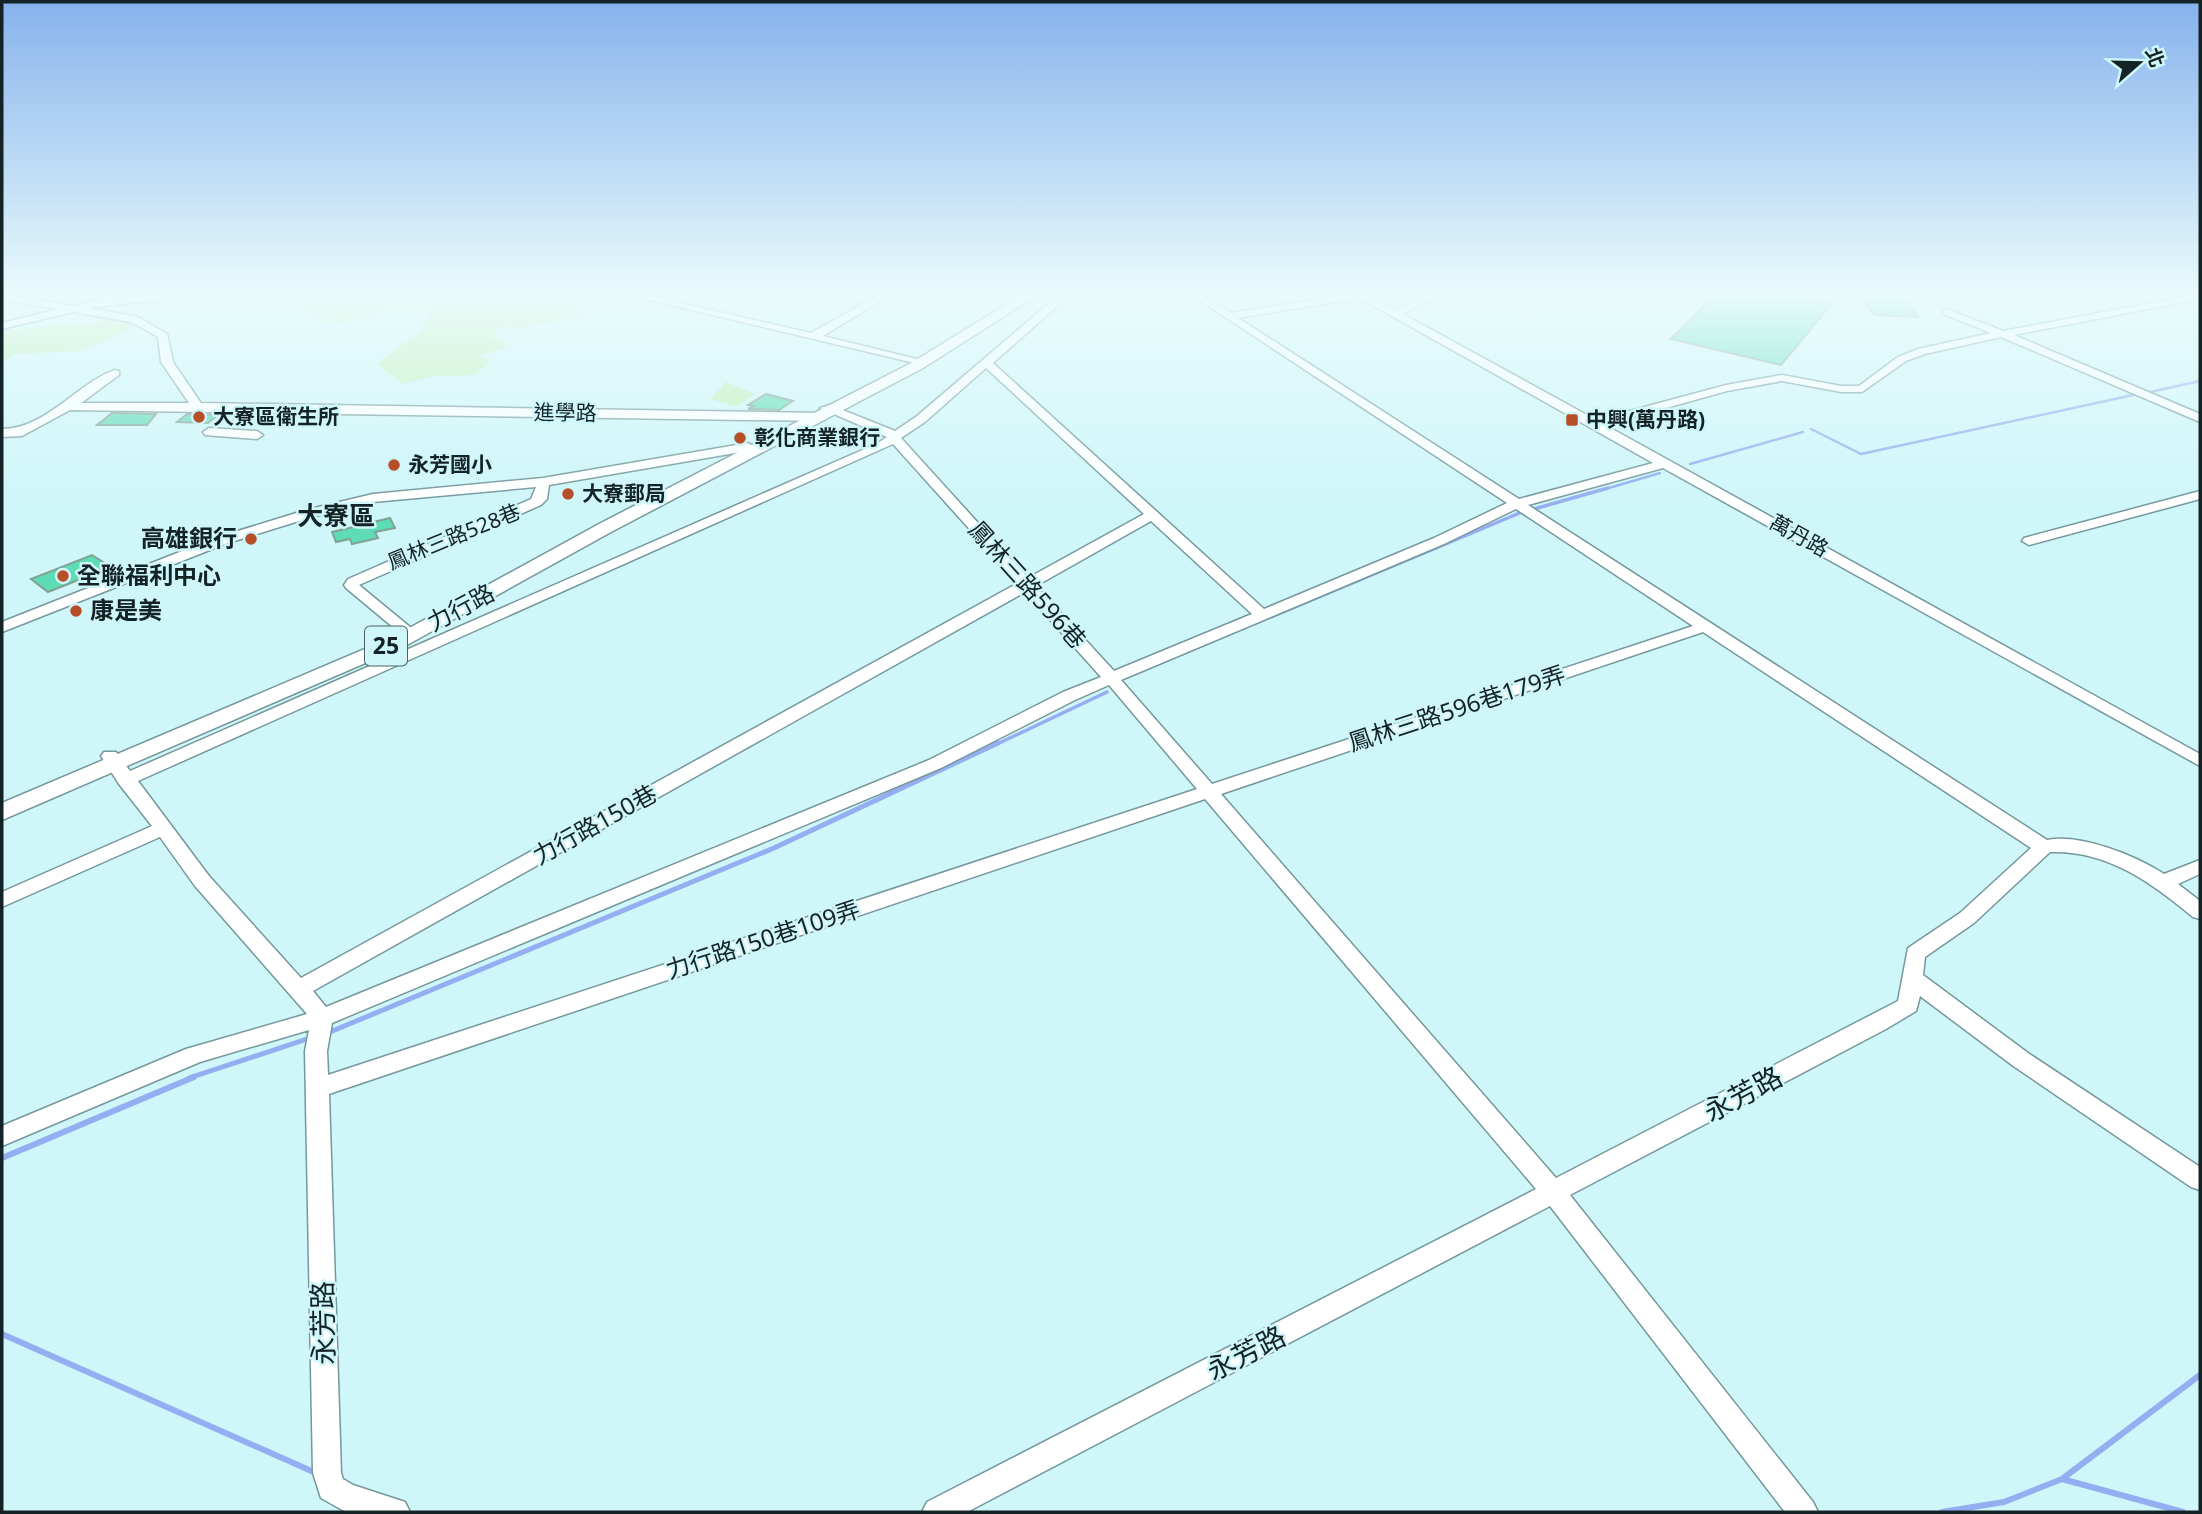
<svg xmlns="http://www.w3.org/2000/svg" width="2202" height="1514" font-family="'Noto Sans','Noto Sans TC',sans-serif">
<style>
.green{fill:#c2efb3}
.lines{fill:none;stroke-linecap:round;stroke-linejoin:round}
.stream-far3{stroke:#94aef1;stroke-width:2.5}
.stream-far2{stroke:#94aef1;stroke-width:3.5}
.stream-far1{stroke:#94aef1;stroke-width:5}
.stream{stroke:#94aef1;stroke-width:6}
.building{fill:#5ddcb5;stroke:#82a296;stroke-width:2}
.minor-casing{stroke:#74989c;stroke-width:3}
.major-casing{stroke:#74989c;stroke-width:3}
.minor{fill:#fff;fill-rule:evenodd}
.major{fill:#fff;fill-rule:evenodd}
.poi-dot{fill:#b64f28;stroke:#cff6f9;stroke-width:2.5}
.labels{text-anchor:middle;stroke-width:5;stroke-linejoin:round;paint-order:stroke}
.far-street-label{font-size:21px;fill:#142325;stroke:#cff6f9}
.far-poi-label{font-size:21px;font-weight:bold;fill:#142325;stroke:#cff6f9;text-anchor:start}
.shield{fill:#cff6f9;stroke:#4c6265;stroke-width:2}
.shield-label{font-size:23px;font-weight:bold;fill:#142325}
.poi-label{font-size:24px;font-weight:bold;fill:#142325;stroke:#cff6f9;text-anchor:start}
.street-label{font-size:24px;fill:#142325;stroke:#cff6f9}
.far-district-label{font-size:26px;font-weight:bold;fill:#142325;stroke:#cff6f9}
.near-street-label{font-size:28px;fill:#142325;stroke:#cff6f9}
</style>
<rect width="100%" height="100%" fill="#cff6f9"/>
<!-- green -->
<path class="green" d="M260 294H566L578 296 577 308 584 315 522 329 502 326 491 338 506 340 505 348 479 356 490 362 475 375 434 376 403 384 377 364 421 330 431 311 388 310 336 325Z
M112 320 130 323 132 329 80 351 15 354 2 362V331Z
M726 382 755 394 737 406 710 399Z"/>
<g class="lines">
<!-- stream-far3 -->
<path class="stream-far3" d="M2150 392 2200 381
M1811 429 1861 454 2133 395
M1690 464 1803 432
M1602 490 1660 473"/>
<!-- stream-far2 -->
<path class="stream-far2" d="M1534 509 1608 488
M1151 667 1522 512
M995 745 1107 692"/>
<!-- stream-far1 -->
<path class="stream-far1" d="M325 1034 774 848 998 743
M189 1078 310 1038"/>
<!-- stream -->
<path class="stream" d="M2 1158 194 1077
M2 1334 316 1473
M2062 1479 2200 1375
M1942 1512 2004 1502 2062 1479 2183 1512"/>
</g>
<!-- building -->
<path class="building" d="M1716 294H1777L1831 305 1781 365 1671 339Z
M1857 294H1899L1918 317 1875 315Z
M766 394 793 401 779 410 748 409 754 406 748 405Z
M112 413 156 414 147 425H97Z
M187 414 218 415 208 423 177 422Z
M390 518 395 528 375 532 378 538 352 544 350 539 336 542 332 532Z
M92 555 111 567 48 592 31 579Z"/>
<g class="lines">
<!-- minor casing -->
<g class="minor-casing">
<path id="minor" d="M2 294 73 306 101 299 100 294H110L111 298 187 294 182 297 88 308 138 317 167 334 173 362 201 403 822 413 828 417 822 421 70 410 22 436 2 437V429C46 429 77 383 115 370L119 371V375L81 403H189L161 362 158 337 131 322 73 312 2 329V323L58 309 2 300Z
M624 294H641L811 333 880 294H892L823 336 929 362 923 365Z
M1060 294H1071L993 363 1264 609 1434 538 1507 503 1190 294H1201L1231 313 1351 294H1366L1396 310 1426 294H1438L1403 314 1596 420 1726 385 1782 375 1841 386H1859L1898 357 1918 349 1991 333 1943 314V310L1947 309 2003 331 2200 294V299L2014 335 2200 414V422L2001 337 1925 354 1906 361 1862 392H1841L1782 381 1727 391 1605 425 2200 754V766L1663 468 1528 505 2047 840C2080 833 2137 856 2164 874L2200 860V874L2178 884 2200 901V919L2193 917C2151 882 2107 850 2050 852L1974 923 1925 957 1923 975 2028 1053 2200 1167V1190L2191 1187 2012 1065 1920 996 1916 1011 1886 1029 1570 1195 1813 1502 1818 1512H1785L1550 1206 967 1512H922L927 1502 1536 1189 1205 799 329 1094 341 1473 343 1479 353 1485 405 1502 410 1512H346L321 1498 313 1473 305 1051 309 1030 200 1062 2 1146V1126L186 1049 307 1014 195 886 160 837 2 907V892L152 826 119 784 101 756 104 752H116L130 771 876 444 887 437 820 408 830 405 895 431 917 416ZM1360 298 1653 463 1519 499 1238 318ZM986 368 1144 514 1028 578 901 438 925 422ZM893 444 1018 583 301 978 209 876 138 781ZM1516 509 1693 626 1212 784 1121 680 1444 544ZM1151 521 1252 614 1114 671 1036 586ZM1025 592 1101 677 1063 692 929 760 326 1007 313 991ZM1703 632 2031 848 1960 913 1908 948 1898 1001 1556 1178 1221 794ZM1109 685 1197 789 328 1075 327 1051 332 1023 941 768 1075 700Z
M209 428 257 431 263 435 257 439 205 435 203 432Z
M748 443 762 450 756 454 747 451 549 485 547 499 541 505 359 585 416 632 419 635 416 638H406L346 588 344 585 348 579 531 499 536 487 373 502 315 516 225 544 2 632V622L215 538 306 510 373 494 543 478Z
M2200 491V499L2029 545 2022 541 2024 538Z"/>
</g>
<!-- major casing -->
<g class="major-casing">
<path id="major" d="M1023 294H1039L923 368 611 532 407 645 2 820V803L393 637 599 524 913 362Z"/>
</g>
<!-- minor -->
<use href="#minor" class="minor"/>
<!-- major -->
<use href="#major" class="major"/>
</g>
<!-- sky -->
<linearGradient id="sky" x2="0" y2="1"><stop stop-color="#86b2ec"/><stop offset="0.58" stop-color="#e9fbfc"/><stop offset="1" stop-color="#e9fbfc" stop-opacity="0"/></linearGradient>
<rect width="2202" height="506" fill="url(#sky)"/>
<!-- markers -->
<g class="poi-dot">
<circle cx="199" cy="417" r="7"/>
<rect x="1565" y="413" width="14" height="14" rx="3.5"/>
<circle cx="740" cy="438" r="7"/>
<circle cx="394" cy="465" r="7"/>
<circle cx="568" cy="494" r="7"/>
<circle cx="251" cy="539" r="7"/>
<circle cx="63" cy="576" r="7"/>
<circle cx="76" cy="611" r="7"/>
</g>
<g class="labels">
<!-- far-street labels -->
<g class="far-street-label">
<text transform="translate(565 413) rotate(1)" y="7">進學路</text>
<text transform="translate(1799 536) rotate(29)" y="7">萬丹路</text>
<text transform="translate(454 537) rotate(-22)" y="7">鳳林三路528巷</text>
</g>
<!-- far-poi labels -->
<g class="far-poi-label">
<text x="213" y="424">大寮區衛生所</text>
<text x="1586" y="427">中興(萬丹路)</text>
<text x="754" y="445">彰化商業銀行</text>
<text x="408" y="472">永芳國小</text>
<text x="582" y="501">大寮郵局</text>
</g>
<!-- shield labels -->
<rect class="shield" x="365" y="626.5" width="42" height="39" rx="5"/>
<g class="shield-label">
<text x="386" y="654">25</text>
</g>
<!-- poi labels -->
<g class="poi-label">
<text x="237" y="547" text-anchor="end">高雄銀行</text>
<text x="77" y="584">全聯福利中心</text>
<text x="90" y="619">康是美</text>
</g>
<!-- street labels -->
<g class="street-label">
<text transform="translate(1027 585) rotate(48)" y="8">鳳林三路596巷</text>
<text transform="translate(461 608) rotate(-28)" y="8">力行路</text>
<text transform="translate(1457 709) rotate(-18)" y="8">鳳林三路596巷179弄</text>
<text transform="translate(595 825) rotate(-29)" y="8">力行路150巷</text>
<text transform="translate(763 940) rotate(-18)" y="8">力行路150巷109弄</text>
</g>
<!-- far-district labels -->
<g class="far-district-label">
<text x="336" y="525">大寮區</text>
</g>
<!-- near-street labels -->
<g class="near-street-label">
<text transform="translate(1743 1094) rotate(-28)" y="10">永芳路</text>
<text transform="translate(323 1323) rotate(-91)" y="10">永芳路</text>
<text transform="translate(1246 1353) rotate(-27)" y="10">永芳路</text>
</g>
</g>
<!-- border -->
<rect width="2202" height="1514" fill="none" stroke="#142325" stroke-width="7"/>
<!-- north arrow -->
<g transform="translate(2139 63) rotate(70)" stroke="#cff6f9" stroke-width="5" paint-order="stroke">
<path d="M0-5L12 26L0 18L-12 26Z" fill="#142325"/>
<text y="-10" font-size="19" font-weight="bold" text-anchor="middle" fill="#142325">北</text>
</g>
</svg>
